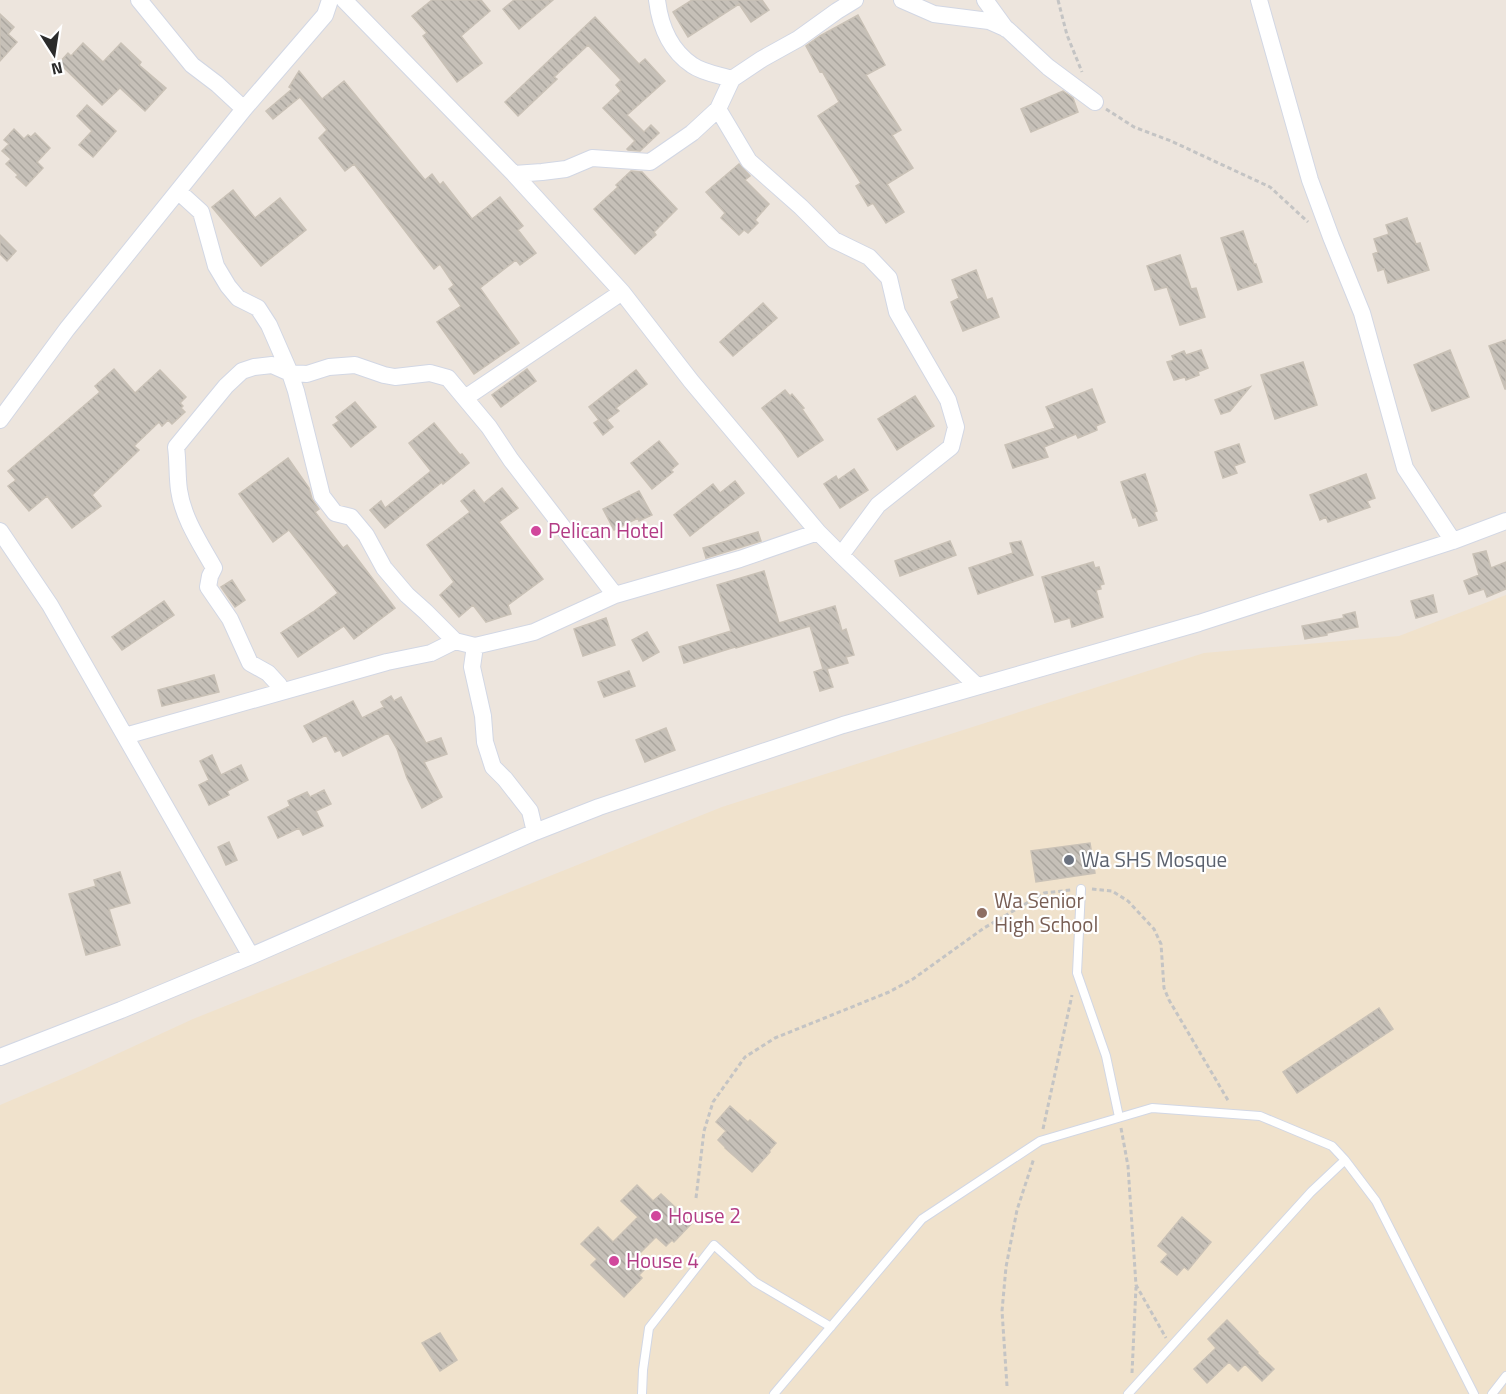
<svg xmlns="http://www.w3.org/2000/svg" width="1506" height="1394" font-family="'Titillium Web',sans-serif">
<style>
.education{fill:#f0e2cc}
.building{fill:url(#building-back-hatch);stroke:#c9c1b6;stroke-width:1.5}
.lines{fill:none;stroke-linecap:round;stroke-linejoin:round}
.lane-casing{stroke:#d2d7e4;stroke-width:10}
.street-casing{stroke:#d2d7e4;stroke-width:18}
.path{stroke:#c4c4c4;stroke-width:3;stroke-dasharray:4.5 3;stroke-linecap:butt}
.lane{stroke:#fff;stroke-width:8}
.street{stroke:#fff;stroke-width:16}
.hotel-dot{fill:#d1479c;stroke:#fff;stroke-width:2}
.worship-dot{fill:#6b7280;stroke:#fff;stroke-width:2}
.education-dot{fill:#8d6e63;stroke:#fff;stroke-width:2}
.labels{text-anchor:middle;stroke-width:4.5;stroke-linejoin:round;paint-order:stroke}
.hotel-label{font-size:21px;fill:#b23c85;stroke:#fff;text-anchor:start}
.worship-label{font-size:21px;fill:#5b616d;stroke:#fff;text-anchor:start}
.education-label{font-size:21px;fill:#785e54;stroke:#fff;text-anchor:start}
</style>
<defs>
<pattern id="building-back-hatch" width="6" height="6" patternUnits="userSpaceOnUse" patternTransform="scale(1.5)"><rect width="6" height="6" fill="#c6c0b8"/><path d="M-1 5l2 2M0 0l6 6M5-1l2 2" fill="none" stroke="#aaa59e"/></pattern>
</defs>
<rect width="100%" height="100%" fill="#ede5dd"/>
<!-- education -->
<path class="education" d="M1506 595V1394H0V1105L80 1071 193 1019 722 807 1204 653 1399 636Z"/>
<!-- building -->
<path class="building" d="M432 0H481L490 11 461 36 482 63 457 82 423 36 427 33 412 16Z
M514 0H553L519 29 503 9Z
M692 0H762L769 10 751 22 739 4 688 37 673 12Z
M0 14 14 27 8 34 17 42 0 61Z
M858 15 885 65 866 75 901 130 892 135 913 168 887 184 904 212 886 223 873 203 868 206 856 186 861 183 818 116 839 102 822 71 820 72 806 46 820 36Z
M595 17 639 64 645 59 665 81 627 115 644 132 651 125 659 133 640 151 628 150 627 149 635 141 603 108 621 91 616 85 621 80 588 45 554 77 557 79 518 116 505 102Z
M83 43 103 62 121 43 141 62 139 65 166 88 145 111 120 88 102 105 59 63 68 53 71 56Z
M299 71 322 99 344 81 425 180 432 174 440 185 443 182 472 219 500 197 523 226 518 230 536 253 520 265 516 260 480 288 519 343 474 374 437 322 461 306 449 289 454 285 440 264 434 269 354 164 345 171 319 138 327 130 300 97 273 119 266 111 292 89 289 87Z
M1063 91 1073 98 1078 112 1031 132 1021 109Z
M87 105 116 131 93 157 79 145 92 131 77 116Z
M14 129 24 139 28 135 31 137 35 133 50 148 37 162 43 168 26 186 16 177 18 175 6 164 11 159 2 151 9 144 4 140Z
M739 164 750 176 745 180 769 204 755 220 758 223 748 233 744 230 739 235 721 218 725 213 706 192Z
M631 171 642 172 677 209 654 232 656 235 635 254 594 209 618 187 616 185Z
M233 190 255 218 280 198 306 230 261 266 212 207Z
M1407 218 1416 244 1420 243 1429 270 1388 283 1384 269 1378 271 1373 254 1378 252 1374 239 1389 234 1386 225Z
M1243 231 1254 264H1256L1262 282 1238 290 1221 238Z
M0 235 16 251 7 261 0 254Z
M1180 255 1191 289 1196 288 1205 317 1180 325 1167 287 1155 290 1147 266Z
M976 270 987 300 992 298 999 317 963 331 951 302 959 298 952 280Z
M763 303 777 318 733 356 720 342Z
M1506 340V389H1505L1489 346Z
M1201 350 1208 368 1198 372 1199 375 1186 380 1185 377 1174 380 1167 362 1174 360 1172 356 1184 351 1186 355Z
M1450 350 1469 397 1432 411 1414 365Z
M1303 362 1317 405 1275 419 1261 375Z
M114 369 135 393 160 370 186 397 180 403 183 406 181 408 185 412 172 424 168 420 162 426 159 422 134 446 139 450 92 495 101 506 72 528 47 496 29 511 8 486 16 480 8 471 100 392 95 386Z
M527 369 536 381 501 407 492 395Z
M636 370 647 384 616 408 619 411 607 420 613 427 603 435 594 423 599 420 589 407Z
M1250 387 1230 411 1221 414 1215 400Z
M1092 389 1105 422 1096 426 1097 430 1078 438 1076 434 1044 447 1048 457 1013 468 1005 445 1055 428 1046 407Z
M785 390 790 396 792 394 804 408 802 409 823 440 798 457 782 433 762 408Z
M915 396 934 426 897 450 878 419Z
M355 402 376 427 351 447 333 425 339 421 336 417Z
M434 423 460 455 462 454 469 463 443 484 442 482 385 528 370 510 381 501 385 508 431 471 409 443Z
M659 441 678 464 671 470 673 472 652 489 631 463Z
M1239 444 1245 462 1234 466 1237 473 1223 478 1215 452Z
M288 458 309 488 312 499 319 509 315 512 343 548 347 545 395 608 354 639 344 626 298 657 281 633 313 612 338 593 289 530 273 542 239 494Z
M854 469 868 490 840 508 824 484 836 476 838 480Z
M1145 474 1157 511 1154 512 1157 520 1139 526 1136 517 1133 518 1121 482Z
M1366 474 1375 498 1367 501 1370 507 1328 522 1326 517 1320 520 1310 495Z
M735 481 744 493 690 536 674 515 713 484 720 493Z
M502 488 518 508 499 522 543 579 508 605 511 614 486 622 473 605 459 617 440 595 454 582 427 545 470 512 461 501 474 490 484 503Z
M639 491 652 515 639 521 638 518 614 530 603 509Z
M758 532 761 541 706 558 703 548Z
M950 541 956 555 900 576 895 561Z
M1021 541 1033 575 978 594 969 568 1013 553 1010 543Z
M1486 551 1491 568 1506 562V589L1487 597 1484 589 1469 594 1464 581 1479 575 1473 554Z
M1093 562 1095 568 1099 567 1104 584 1100 585 1101 589 1096 590 1103 617 1072 627 1070 618 1055 622 1042 577Z
M764 571 779 623 835 606 842 631 846 629 854 655 846 657 848 663 827 669 833 687 820 691 814 672 823 669 810 626 736 648 735 647 684 663 679 647 731 631 717 585Z
M232 580 245 600 235 607 221 587Z
M1433 595 1437 612 1416 618 1411 601Z
M164 601 174 615 122 650 112 637Z
M1355 612 1358 627 1327 633V635L1305 639 1302 626 1344 618 1343 615Z
M606 618 615 645 583 656 574 629Z
M647 632 659 652 643 661 632 640Z
M629 671 635 686 604 697 598 682Z
M214 675 219 692 162 706 158 690Z
M391 696 394 701 401 697 426 743 441 738 447 754 424 762 442 797 422 808 407 778 397 749 388 733 343 756 340 750 335 752 326 735 313 742 304 726 353 701 362 718 384 707 381 702Z
M666 728 675 750 645 762 636 740Z
M212 755 221 775 241 765 248 780 227 791 229 795 209 805 199 785 209 780 200 761Z
M324 790 331 804 316 811 323 826 303 835 299 828 278 838 268 817 290 806 288 801 307 792 310 797Z
M229 842 237 860 226 865 218 847Z
M1090 843 1095 873 1036 882 1031 851Z
M120 872 130 903 109 909 120 945 86 955 69 894 96 886 94 880Z
M1379 1008 1393 1029 1297 1093 1283 1072Z
M730 1106 748 1122 750 1120 776 1143 769 1151 770 1152 752 1172 725 1148V1147L718 1140 726 1131 716 1122Z
M637 1185 653 1201 661 1194 692 1223 674 1242 672 1240 666 1246 656 1237 635 1258 646 1268 639 1275 642 1278 624 1297 591 1265 597 1259 581 1244 598 1227 613 1242 638 1217 621 1201Z
M1182 1217 1211 1242 1188 1270 1184 1267 1177 1275 1161 1262 1168 1254 1158 1246Z
M1227 1320 1258 1352 1257 1353 1274 1369 1262 1381 1245 1364 1238 1371 1229 1362 1207 1383 1194 1369 1216 1348 1208 1339Z
M440 1333 457 1360 440 1371 422 1343Z"/>
<g class="lines">
<!-- lane casing -->
<g class="lane-casing">
<path id="lane" d="M1081 889 1077 973 1106 1056 1119 1117
M642 1394 643 1370 649 1328 714 1245 755 1282 831 1327
M774 1394 922 1219 1040 1141 1152 1108 1260 1116 1332 1146 1345 1160 1376 1201 1474 1394
M1128 1394 1311 1192 1345 1160
M1492 1394 1506 1376"/>
</g>
<!-- street casing -->
<g class="street-casing">
<path id="street" d="M139 0 192 65 217 84 244 109
M344 0 514 174 622 292 691 381 818 532 841 555 977 686
M657 0C660 25 670 50 692 65 703 73 720 75 732 79
M902 0 934 14 989 21 1007 29 1048 67 1095 102
M985 0 1006 29
M1259 0 1310 180 1331 237 1362 313 1405 468 1453 541
M718 109 749 161 801 207 834 240 869 257 889 278 897 312 948 400 956 427 951 447 878 505 841 555
M514 174 542 172 566 169 592 158 650 162 692 133 718 109 732 79 762 59 798 39 837 11 855 0
M179 192 201 212 216 266 228 286 238 298 258 308 269 325 290 373 296 391 322 496 335 513 351 517 366 535 384 568 407 595 426 612 455 641
M465 398 622 292
M0 420 67 329 244 109 325 15 330 0
M0 531 50 605 251 956
M475 646 472 667 483 716 485 742 493 767 505 779 530 811 535 832
M281 692 279 685 268 673 250 663 230 619 208 587 210 576 214 568C200 543 183 518 179 490 177 476 178 461 176 447L226 386 242 371 254 367 272 365 290 373 307 374 329 367 355 365 384 375 395 377 430 373 448 378 489 427 511 460 615 595
M125 736 387 662 431 653 455 641 475 646 534 632 615 595 740 559 818 532
M0 1057 121 1010 251 956 535 832 599 807 843 725 1199 623 1453 541 1506 521"/>
</g>
<!-- path -->
<path class="path" d="M1058 0 1067 35 1082 72
M1106 109 1134 127 1171 141 1270 187 1308 222
M1092 889 1112 891 1128 901 1154 929 1161 944 1164 988 1169 1000 1229 1102
M1121 1128 1128 1166 1136 1285 1166 1338
M1043 1129 1072 995
M696 1198 704 1131 713 1102 745 1057 775 1038 889 992 913 979 984 928 1044 893 1071 890
M1132 1373 1136 1287
M1007 1386 1002 1311 1006 1267 1017 1210 1034 1158"/>
<!-- lane -->
<use href="#lane" class="lane"/>
<!-- street -->
<use href="#street" class="street"/>
</g>
<!-- markers -->
<g class="hotel-dot">
<circle cx="536" cy="531" r="6"/>
<circle cx="656" cy="1216" r="6"/>
<circle cx="614" cy="1261" r="6"/>
</g>
<circle class="worship-dot" cx="1069" cy="860" r="6"/>
<circle class="education-dot" cx="982" cy="913" r="6"/>
<g class="labels">
<!-- hotel labels -->
<g class="hotel-label">
<text x="548" y="538">Pelican Hotel</text>
<text x="668" y="1223">House 2</text>
<text x="626" y="1268">House 4</text>
</g>
<!-- worship labels -->
<g class="worship-label">
<text x="1081" y="867">Wa SHS Mosque</text>
</g>
<!-- education labels -->
<g class="education-label">
<text x="994" y="908">Wa Senior<tspan x="994" dy="24">High School</tspan></text>
</g>
</g>
<!-- north arrow -->
<g transform="translate(54 54) rotate(168)" stroke="#ffffff" stroke-width="4.5" paint-order="stroke">
<path d="M0-4.5L10 22L0 15L-10 22Z" fill="#2b2b2b"/>
<text y="-9" font-size="16" font-weight="bold" text-anchor="middle" fill="#2b2b2b">N</text>
</g>
</svg>
